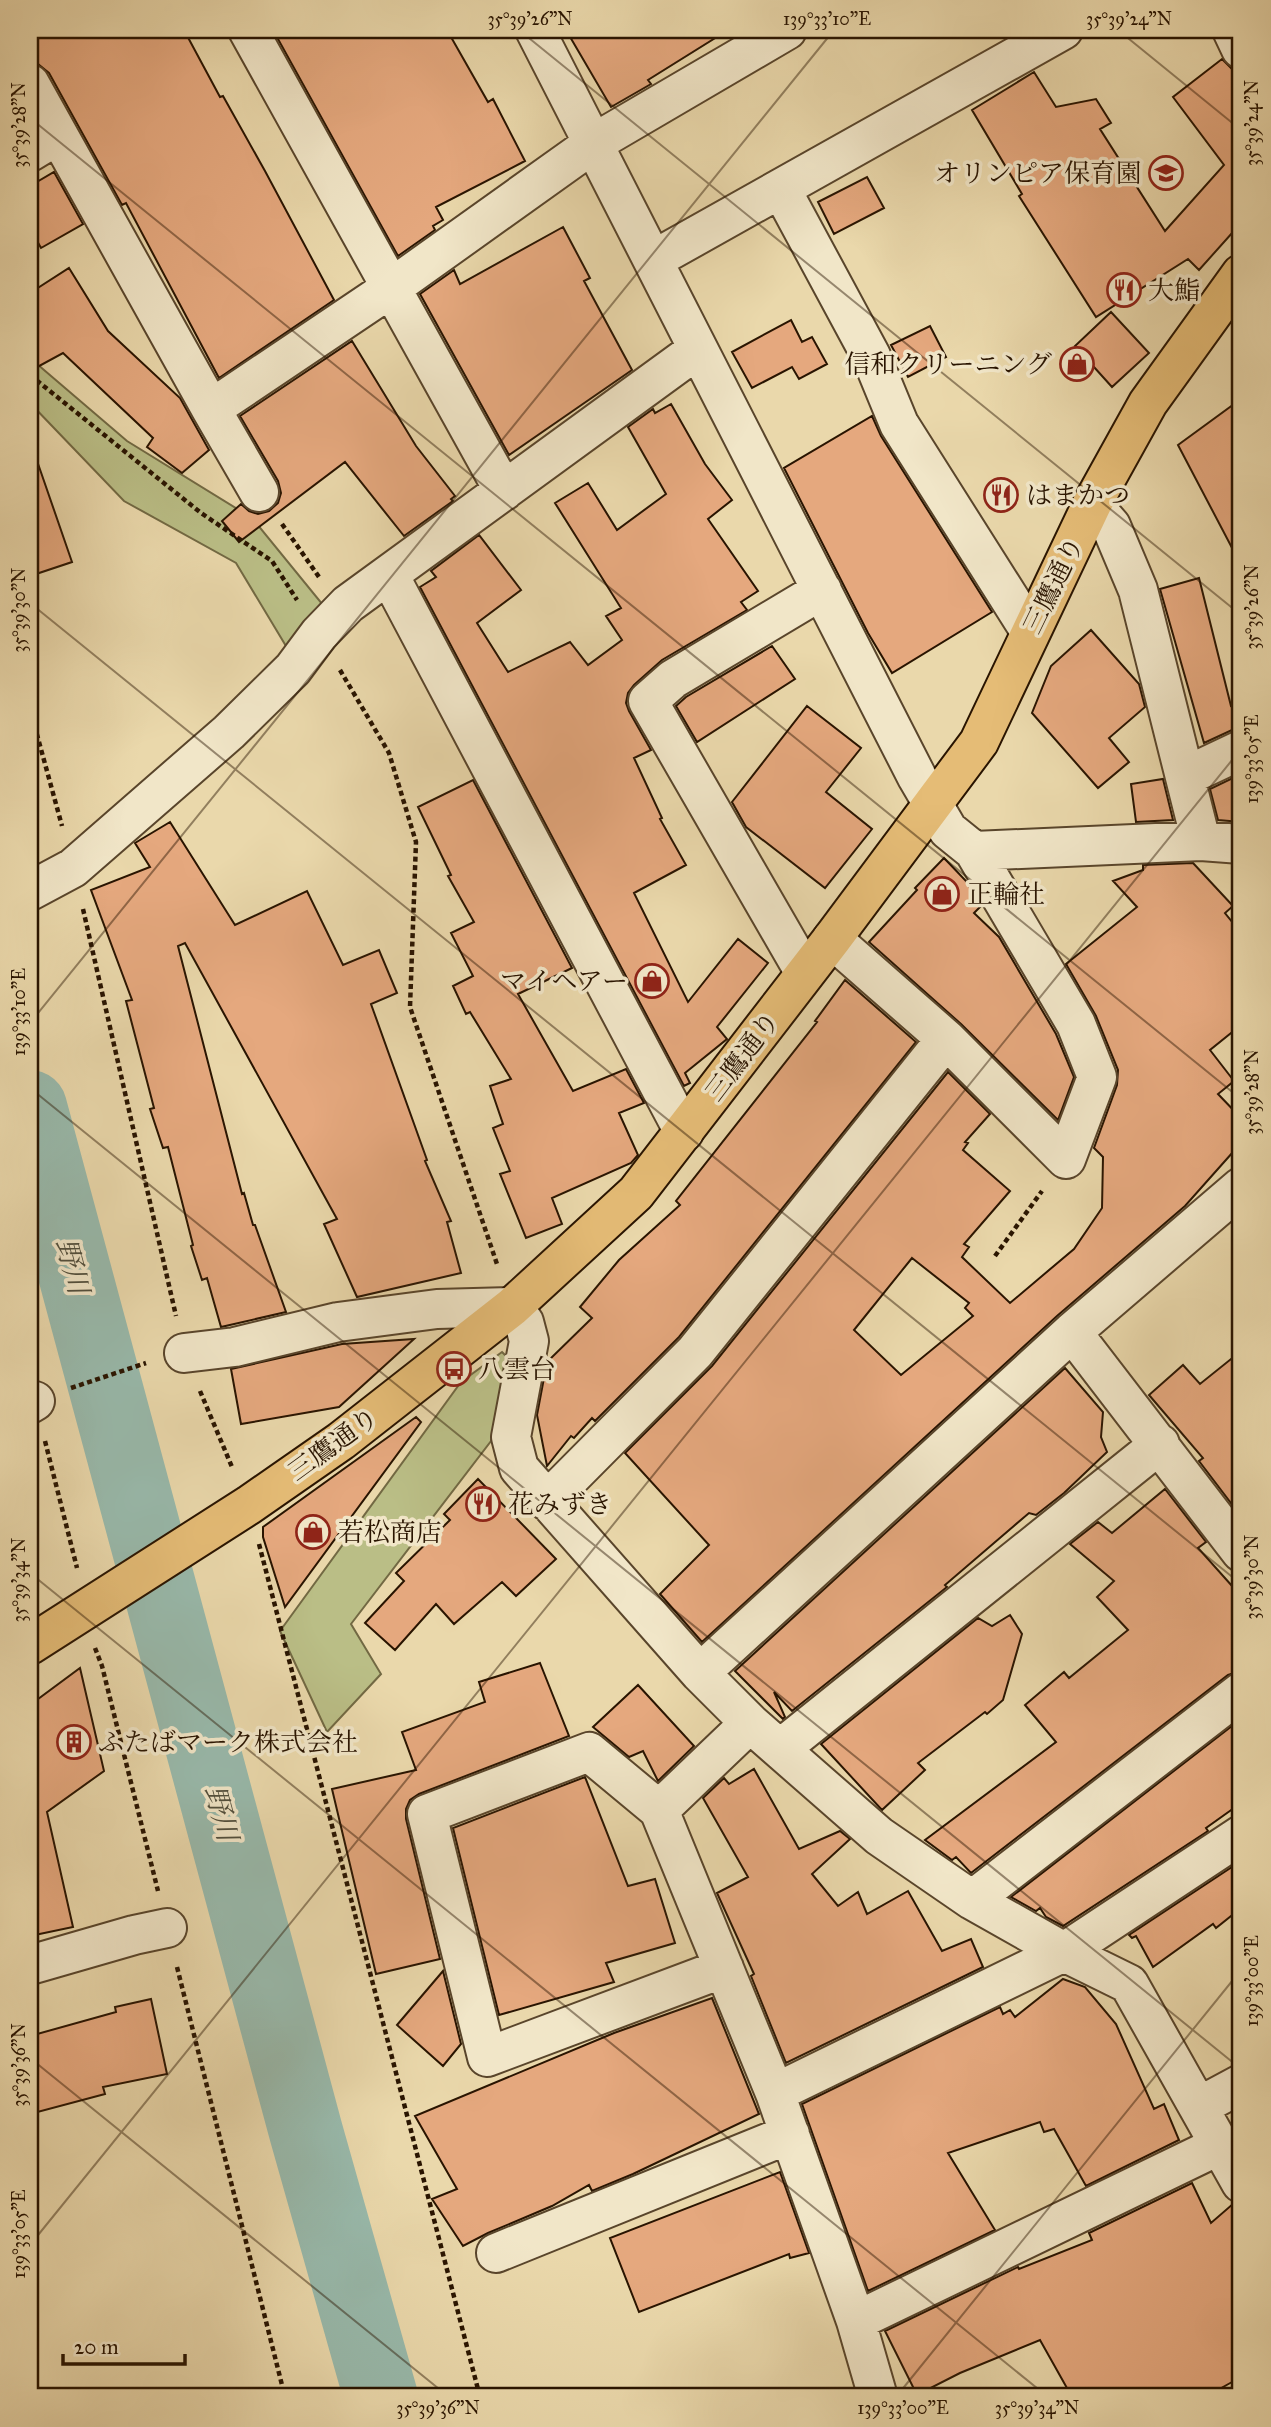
<svg xmlns="http://www.w3.org/2000/svg" width="1271" height="2427" font-family="'IM FELL Great Primer','Noto Serif JP',serif">
<style>
.green{fill:#babe86;stroke:#726943;stroke-width:2}
.lines{fill:none;stroke-linecap:round;stroke-linejoin:round}
.river{stroke:#98b9ab;stroke-width:74}
.building{fill:#e5a87e;stroke:#291400;stroke-width:2;fill-rule:evenodd}
.minor-casing{stroke:#59452b;stroke-width:42}
.major-casing{stroke:#291400;stroke-width:42}
.path{stroke:#291400;stroke-width:4.5;stroke-dasharray:5 3.5;stroke-linecap:butt}
.minor{stroke:#f1e6c8;stroke-width:38}
.major{stroke:#e5bc76;stroke-width:38}
.ticks{fill:none;stroke:#291400;stroke-width:2;stroke-opacity:0.45}
.labels{text-anchor:middle;stroke-width:7;stroke-linejoin:round;paint-order:stroke}
.poi-label{font-size:26px;fill:#291400;stroke:#f1e6c8;text-anchor:start}
.street-label{font-size:26px;fill:#291400;stroke:#f1e6c8}
.water-label{font-size:28px;font-style:italic;fill:#504e3c;stroke:#f1e6c8}
.neatline{fill:none;stroke:#291400;stroke-width:2.5}
.ticks-label{font-size:18px;text-anchor:middle;fill:#291400}
</style>
<rect width="100%" height="100%" fill="#ead8ab"/>
<filter id="stains"><feTurbulence type="fractalNoise" baseFrequency=".00286" numOctaves="4"/><feColorMatrix values="0 0 0 0 .2 0 0 0 0 .09 0 0 0 0 .02 0 0 0 .5 -.17"/></filter>
<radialGradient id="worn" r=".72"><stop offset=".6" stop-color="#630" stop-opacity="0"/><stop offset="1" stop-color="#630" stop-opacity=".3"/></radialGradient>
<!-- green -->
<path class="green" d="M30 358 127 441 252 518 323 605 286 646 236 563 124 501 30 403Z
M502 1352 514 1364 491 1441 351 1624 381 1674 327 1732 280 1631 461 1382Z"/>
<g class="lines">
<!-- river -->
<path class="river" d="M30 1107 306 2132 381 2397"/>
</g>
<!-- building -->
<path class="building" d="M30 30H184L220 97 223 96 265 171 334 300 219 378 126 203 122 205 49 73 38 64 30 50Z
M273 30H447L488 102 493 99 525 161 436 207 443 220 433 226 435 230 398 256Z
M566 30H728L648 80 651 84 611 107Z
M1222 59 1241 78V223L1199 270 1188 259 1096 317 1019 196 1022 194 972 110 1034 72 1056 107 1096 99 1111 123 1100 129 1165 231 1224 165 1173 97Z
M54 172 83 224 41 248 30 228V186Z
M867 177 884 208 834 234 818 202Z
M563 227 590 278 584 281 632 370 509 455 420 294 454 270 460 284Z
M69 268 108 331 180 398 209 450 182 473 147 447 153 438 63 353 30 371V293Z
M1111 312 1149 353 1112 387 1075 346Z
M791 320 802 342 812 337 827 364 799 379 792 367 752 388 732 352Z
M930 326 946 357 908 377 891 345Z
M352 341 416 446 455 496 451 499 453 501 404 536 345 462 239 542 222 521 241 504 249 511 258 514 269 511 278 503 281 493 278 481 240 416Z
M1241 399V565L1178 445Z
M671 404 705 464 732 500 708 519 758 591 741 602 747 610 662 660 634 685 628 693 626 703 629 711 651 750 634 758 662 818 660 819 686 865 634 893 688 1002 738 939 768 963 717 1027 727 1039 685 1073 690 1083 684 1086 420 587 436 577 431 571 479 535 521 590 477 623 508 672 570 642 588 665 622 640 606 616 621 608 555 503 588 483 617 530 666 494 628 427 653 409 655 413Z
M872 416 881 436 992 612 892 673 868 633 784 468Z
M35 455 72 562 30 576V456Z
M1199 578 1231 706 1241 704V728L1232 730 1204 743 1160 589Z
M1091 630 1139 684 1145 707 1109 738 1129 762 1098 788 1032 713 1051 666Z
M772 646 795 679 697 742 676 706 686 697Z
M807 706 861 748 826 792 872 829 825 888 746 827 732 802Z
M1241 774V822L1218 820 1210 789Z
M1163 779 1173 820 1136 822 1131 784Z
M473 780 572 968 518 994 573 1091 626 1069 644 1103 619 1113 638 1155 631 1163 552 1198 562 1224 526 1238 500 1174 510 1171 493 1128 503 1124 490 1086 511 1079 470 1012 466 1014 453 986 473 976 451 933 474 922 448 876 451 875 418 807Z
M170 822 235 925 307 891 343 965 379 950 397 993 371 1004 427 1160 425 1161 451 1221 447 1222 461 1273 357 1297 324 1224 337 1219 185 943 178 946 242 1194 244 1193 253 1225H255L286 1312 221 1327 207 1278 202 1280 191 1246 193 1245 168 1147 163 1148 150 1109 154 1108 126 1001 132 1000 91 890 150 867 135 843Z
M944 858 966 881 981 906 974 913 999 937 1056 1034 1074 1077 1058 1120 961 1024 869 942 917 890 915 888Z
M1193 863 1233 906 1225 913 1241 933V1025L1210 1050 1234 1081 1218 1094 1241 1118V1143L1185 1206 1057 1316 702 1642 660 1594 709 1545 625 1453 712 1366 948 1072 990 1114 965 1142 968 1143 963 1150 1010 1191 964 1244 969 1247 962 1257 1010 1303 1074 1249 1102 1208 1103 1157 1094 1148 1117 1085 1118 1070 1096 1016 1066 964 1137 907 1113 881 1143 870V865ZM912 1258 969 1303 965 1308 973 1316 901 1375 854 1330Z
M845 980 916 1042 679 1337 595 1421 592 1418 574 1438 571 1436 547 1466 537 1415 547 1362 592 1318 580 1307 619 1260 680 1205 676 1201 817 1022 815 1021Z
M414 1339 339 1407 241 1424 231 1369 342 1344Z
M1241 1351V1508L1237 1511 1199 1461 1203 1458 1149 1395 1183 1365 1200 1384Z
M1065 1368 1103 1412 1101 1437 1107 1452 1064 1493 1036 1515 1029 1513 945 1585 947 1587 792 1711 774 1692 785 1717 783 1719 735 1671Z
M416 1417 421 1422 285 1607 263 1537V1527Z
M478 1479 556 1559 516 1596 502 1582 454 1624 436 1604 395 1650 365 1623 404 1581 396 1573 450 1520 444 1514Z
M1165 1489 1206 1542 1198 1548 1241 1596V1671L1228 1675 971 1873 956 1857 952 1860 925 1840 1056 1742 1025 1705 1064 1672 1069 1678 1128 1630 1097 1597 1114 1581 1070 1544 1098 1522 1112 1533Z
M1010 1615 1022 1634 1003 1700 987 1714 985 1712 918 1763 925 1770 882 1810 821 1744 978 1618 992 1626Z
M540 1663 569 1736 419 1794 410 1800 406 1809V1819L440 1959 376 1974 332 1789 416 1770 402 1732 485 1702 479 1682Z
M80 1668 104 1771 47 1812 73 1927 30 1936V1705Z
M638 1685 694 1746 658 1781 643 1751 629 1757 593 1727Z
M1241 1719V1803L1206 1828 1208 1831 1063 1926 1046 1917 1040 1908 1036 1911 1011 1897Z
M754 1769 799 1849 840 1831 850 1839 812 1874 838 1906 858 1892 867 1914 908 1891 942 1951 971 1939 983 1967 786 2063 751 1976 754 1974 717 1893 748 1877 703 1798 724 1778 729 1784Z
M585 1777 628 1886 655 1879 675 1943 606 1963 614 1982 499 2015 453 1828Z
M1235 1865 1241 1872V1908L1216 1928 1213 1924 1153 1967 1136 1936 1132 1938 1129 1935Z
M443 1971 461 2044 443 2066 397 2025Z
M1063 1979 1085 1987 1116 2024 1154 2109 1164 2104 1179 2140 1086 2186 1054 2129 1044 2132 1040 2122 948 2153 995 2230 868 2291 802 2104 1000 2007 1003 2014 1010 2010 1015 2017Z
M712 1998 759 2114 633 2174 592 2191 589 2185 552 2206 488 2233 463 2246 432 2199 457 2189 415 2116 614 2033Z
M151 1999 167 2074 103 2087 105 2094 30 2114V2036L116 2012 115 2007Z
M780 2172 809 2253 790 2258 789 2254 639 2312 610 2238Z
M1192 2183 1211 2223 1234 2203 1241 2205V2377L1205 2397H1072L1040 2340 960 2373 917 2395 885 2331 1018 2267 1019 2269 1092 2240 1089 2233Z"/>
<g class="lines">
<!-- minor casing -->
<g class="minor-casing">
<path id="minor" d="M248 30 504 491
M535 30 917 777 948 830 974 851 1201 841 1241 844
M1232 30 1241 49
M30 84 211 409 391 288 594 143 787 30
M30 152 58 135
M781 189 871 356 899 424 1030 631
M653 260 1063 30
M211 409 259 492
M1092 504 1111 526 1138 590 1201 841
M389 575 684 1132
M1186 776 1241 750
M30 891 73 868 229 732 293 669 319 634 348 604 698 349
M832 939 946 1039
M805 973 648 701 673 679 822 590
M1072 1332 1241 1552
M184 1353 235 1347 338 1322 437 1309 512 1307 524 1322 529 1341 511 1437 519 1468 700 1673 750 1723 879 1836 972 1900 1064 1952 1129 1984 1241 2183
M30 1404 35 1401
M547 1501 695 1352 946 1039 1066 1159 1097 1077 1076 1024 974 851
M700 1673 1072 1332 1241 1187
M780 1749 1160 1444
M659 1810 750 1723
M972 1900 1241 1692
M30 1965 134 1935 167 1928
M724 1968 487 2057 427 1814 589 1752 659 1810 775 2093 856 2321 878 2397
M775 2093 1064 1952 1241 1835
M1200 2106 1241 2084
M496 2253 790 2134
M856 2321 1220 2145"/>
</g>
<!-- major casing -->
<g class="major-casing">
<path id="major" d="M30 1645 249 1505 341 1441 512 1307 636 1193 832 939 979 742 1092 504 1148 403 1241 274"/>
</g>
<!-- path -->
<path class="path" d="M30 375 201 513 272 561 297 600
M282 524 319 577
M340 670 389 753 416 842 410 1007 498 1267
M30 709 62 826
M83 909 176 1316
M995 1256 1042 1191
M71 1388 146 1363
M200 1391 232 1467
M45 1441 77 1568
M259 1544 480 2397
M95 1648 102 1666 158 1891
M177 1967 285 2397"/>
<!-- minor -->
<use href="#minor" class="minor"/>
<!-- major -->
<use href="#major" class="major"/>
</g>
<!-- ticks -->
<path class="ticks" d="M519 30 1241 615M1118 30 1241 130M30 118 1241 1099M30 603 1241 1584M30 1023 834 30M30 1088 1241 2069M30 1573 1048 2397M30 2058 449 2397M30 2245 1241 749M896 2397 1241 1970"/>
<!-- icons -->
<defs>
<g id="school-ring" transform="scale(1.75)"><circle r="9.5" fill="#f1e6c8" stroke="#8f2418" stroke-width="1.5"/><path d="M0-5L7-2L0 1L-7-2ZM-4 1L0 2.5L4 1V4Q0 6-4 4Z" fill="#8f2418"/></g>
<g id="restaurant-ring" transform="scale(1.75)"><circle r="9.5" fill="#f1e6c8" stroke="#8f2418" stroke-width="1.5"/><path d="M-5-6h1v4h1v-4h1v4h1v-4h1v5L-1.5 .5V6h-2V.5L-5-1ZM5-6V6H3V1.5H1.5Q1.5-4 5-6Z" fill="#8f2418"/></g>
<g id="shop-ring" transform="scale(1.75)"><circle r="9.5" fill="#f1e6c8" stroke="#8f2418" stroke-width="1.5"/><path d="M-5-2.5h2.3a2.7 3.5 0 0 1 5.4 0H5L5.5 6h-11ZM-1.5-2.5h3a1.5 2.3 0 0 0-3 0Z" fill="#8f2418"/></g>
<g id="bus-ring" transform="scale(1.75)"><circle r="9.5" fill="#f1e6c8" stroke="#8f2418" stroke-width="1.5"/><path d="M-5-6H5V4H4V6H2V4H-2V6H-4V4H-5ZM-3.5-4V0h7V-4ZM-3.5 1.2v1.5H-2V1.2ZM2 1.2v1.5H3.5V1.2Z" fill="#8f2418"/></g>
<g id="building-ring" transform="scale(1.75)"><circle r="9.5" fill="#f1e6c8" stroke="#8f2418" stroke-width="1.5"/><path d="M-4-6H4V6H1V3H-1V6H-4ZM-2.5-4.3h1.7v1.8h-1.7ZM.8-4.3h1.7v1.8H.8ZM-2.5-1h1.7V.8h-1.7ZM.8-1h1.7V.8H.8Z" fill="#8f2418"/></g>
</defs>
<g fill-rule="evenodd">
<use href="#school-ring" x="1166" y="173"/>
<use href="#restaurant-ring" x="1124" y="290"/>
<use href="#shop-ring" x="1077" y="364"/>
<use href="#restaurant-ring" x="1001" y="495"/>
<use href="#shop-ring" x="942" y="894"/>
<use href="#shop-ring" x="652" y="981"/>
<use href="#bus-ring" x="454" y="1369"/>
<use href="#restaurant-ring" x="483" y="1504"/>
<use href="#shop-ring" x="313" y="1532"/>
<use href="#building-ring" x="74" y="1742"/>
</g>
<g class="labels">
<!-- poi labels -->
<g class="poi-label">
<text x="1142" y="182" text-anchor="end">オリンピア保育園</text>
<text x="1148" y="299">大鮨</text>
<text x="1052" y="373" text-anchor="end">信和クリーニング</text>
<text x="1026" y="504">はまかつ</text>
<text x="967" y="903">正輪社</text>
<text x="628" y="990" text-anchor="end">マイヘアー</text>
<text x="478" y="1378">八雲台</text>
<text x="508" y="1513">花みずき</text>
<text x="338" y="1541">若松商店</text>
<text x="98" y="1751">ふたばマーク株式会社</text>
</g>
<!-- street labels -->
<g class="street-label">
<text transform="translate(1053 585) rotate(-64)" y="9">三鷹通り</text>
<text transform="translate(742 1056) rotate(-53)" y="9">三鷹通り</text>
<text transform="translate(333 1444) rotate(-36)" y="9">三鷹通り</text>
</g>
<!-- water labels -->
<g class="water-label">
<text transform="translate(73 1266) rotate(75)" y="10">野川</text>
<text transform="translate(222 1813) rotate(75)" y="10">野川</text>
</g>
</g>
<!-- margin -->
<rect width="1271" height="2427" fill="none" stroke="#ead8ab" stroke-width="77"/>
<!-- scale -->
<path d="M63 2354v10h122v-10" fill="none" stroke="#291400" stroke-width="3.5"/>
<text x="74" y="2354" font-size="21" fill="#291400" stroke="#f1e6c8" stroke-width="5" paint-order="stroke">20 m</text>
<rect x="38" y="38" width="1194" height="2350" class="neatline"/>
<g class="ticks-label">
<text x="530" y="25">35°39'26"N</text>
<text x="827" y="25">139°33'10"E</text>
<text x="1129" y="25">35°39'24"N</text>
<text transform="translate(1252 123) rotate(-90)" y="6">35°39'24"N</text>
<text transform="translate(19 125) rotate(-90)" y="6">35°39'28"N</text>
<text transform="translate(1252 607) rotate(-90)" y="6">35°39'26"N</text>
<text transform="translate(19 610) rotate(-90)" y="6">35°39'30"N</text>
<text transform="translate(1252 759) rotate(-90)" y="6">139°33'05"E</text>
<text transform="translate(19 1012) rotate(-90)" y="6">139°33'10"E</text>
<text transform="translate(1252 1092) rotate(-90)" y="6">35°39'28"N</text>
<text transform="translate(1252 1577) rotate(-90)" y="6">35°39'30"N</text>
<text transform="translate(19 1580) rotate(-90)" y="6">35°39'34"N</text>
<text transform="translate(1252 1981) rotate(-90)" y="6">139°33'00"E</text>
<text transform="translate(19 2065) rotate(-90)" y="6">35°39'36"N</text>
<text transform="translate(19 2234) rotate(-90)" y="6">139°33'05"E</text>
<text x="438" y="2414">35°39'36"N</text>
<text x="903" y="2414">139°33'00"E</text>
<text x="1037" y="2414">35°39'34"N</text>
</g>
<rect width="100%" height="100%" filter="url(#stains)"/>
<rect width="100%" height="100%" fill="url(#worn)"/>
</svg>
